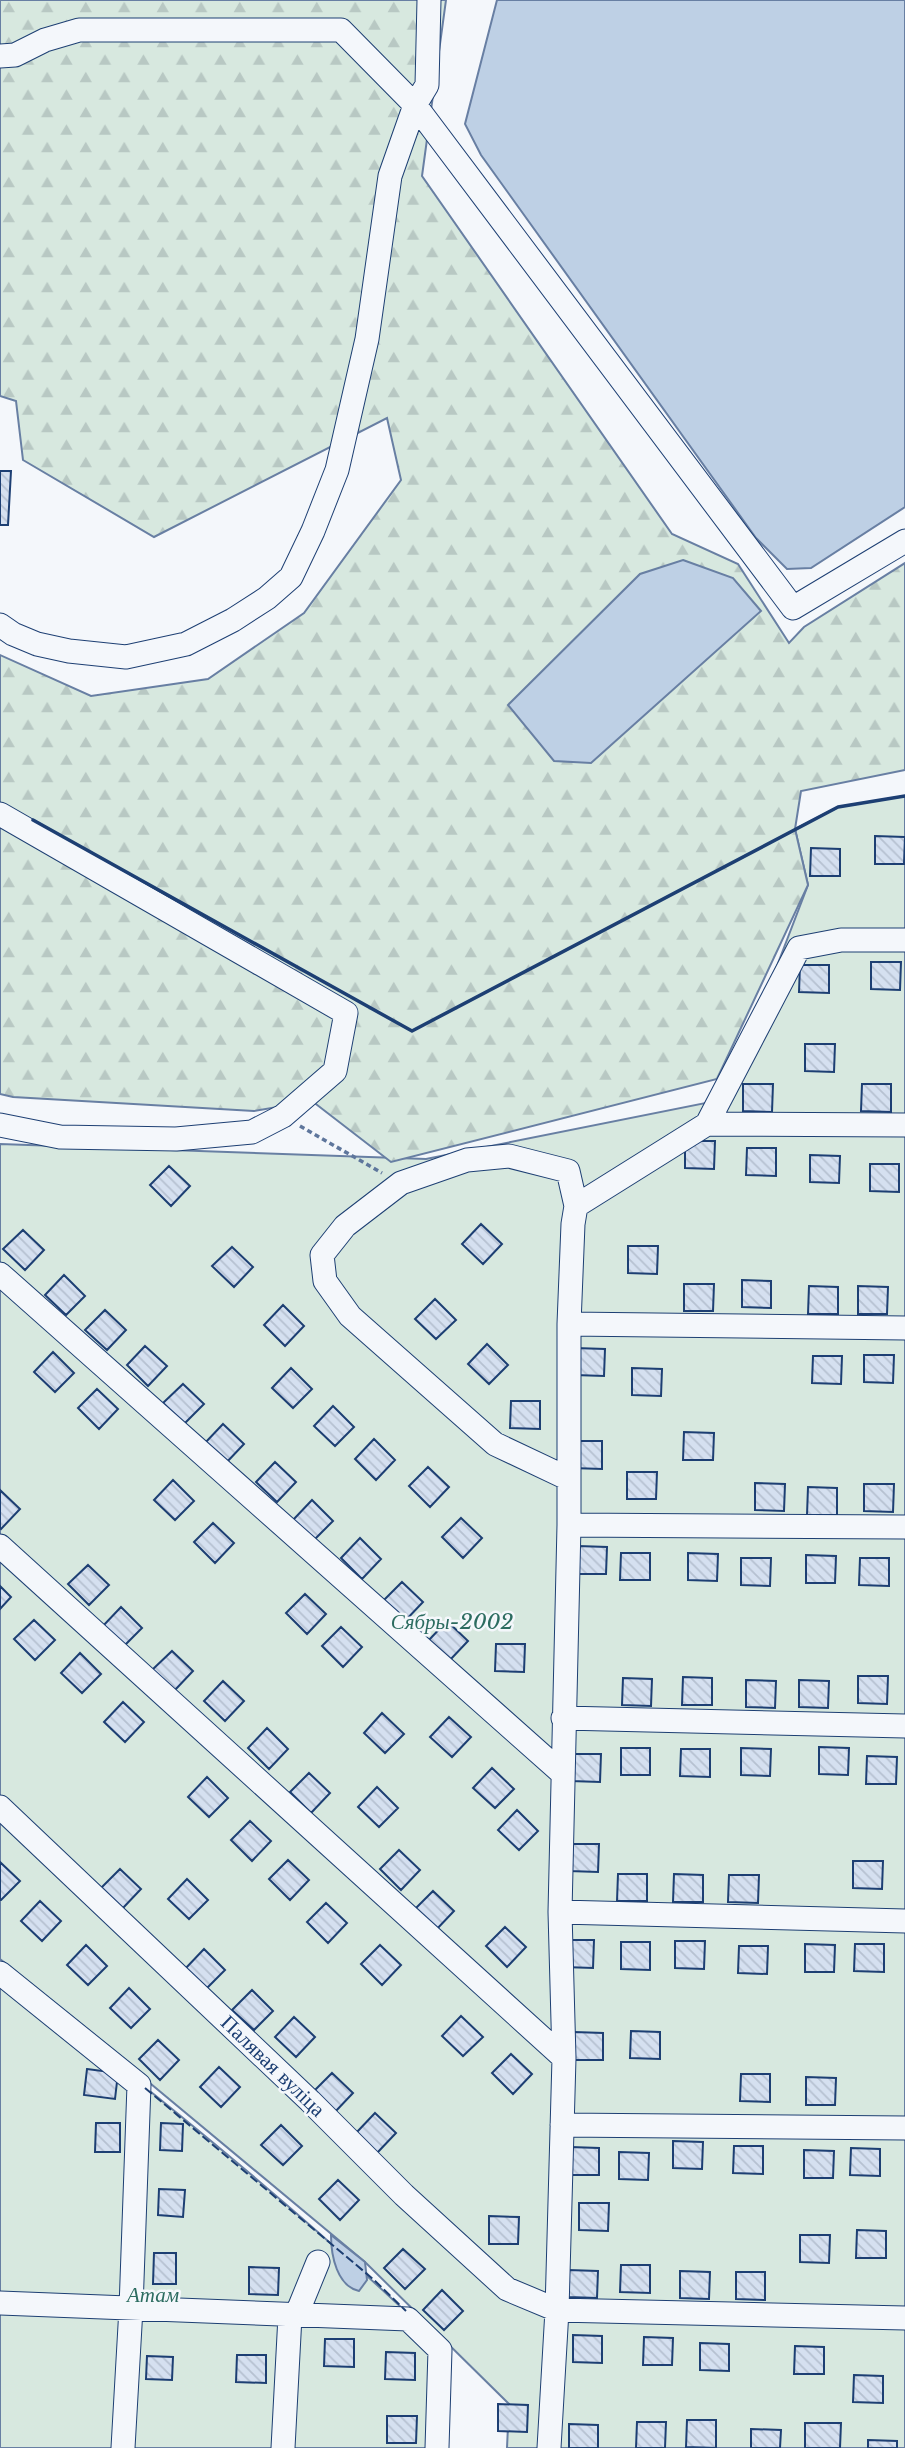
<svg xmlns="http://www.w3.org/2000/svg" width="905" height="2448" font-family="'Libre Baskerville',serif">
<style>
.green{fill:#d7e8df;stroke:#687fa3;stroke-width:2}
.forest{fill:url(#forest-firs);stroke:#687fa3;stroke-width:2}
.water{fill:#bed0e5;stroke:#687fa3;stroke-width:2}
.building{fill:url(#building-back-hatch);stroke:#1d3f73;stroke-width:2}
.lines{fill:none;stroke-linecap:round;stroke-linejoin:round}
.minor-casing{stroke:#1d3f73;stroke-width:25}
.path{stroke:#5e769c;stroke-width:3.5;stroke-dasharray:5 3.5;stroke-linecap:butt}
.minor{stroke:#f4f7fb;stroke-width:23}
.fence{stroke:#1d3f73;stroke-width:2;stroke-dasharray:9 3.5;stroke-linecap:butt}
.wall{stroke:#1d3f73;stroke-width:3.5}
.labels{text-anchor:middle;stroke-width:5;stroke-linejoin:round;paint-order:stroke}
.park-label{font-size:21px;font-style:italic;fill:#2c6c60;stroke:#f4f7fb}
.street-label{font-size:21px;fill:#1d3f73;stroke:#f4f7fb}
</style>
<defs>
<pattern id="forest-firs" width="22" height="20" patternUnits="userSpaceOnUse" patternTransform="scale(1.75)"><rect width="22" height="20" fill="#d7e8df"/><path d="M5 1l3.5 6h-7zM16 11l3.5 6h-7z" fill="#b8c8c3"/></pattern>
<pattern id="building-back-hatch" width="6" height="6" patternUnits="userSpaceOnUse" patternTransform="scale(1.75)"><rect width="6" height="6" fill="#d5e0f0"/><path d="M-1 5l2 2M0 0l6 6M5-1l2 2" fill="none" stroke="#b6c1d1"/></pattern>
</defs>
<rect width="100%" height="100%" fill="#f4f7fb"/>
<!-- green -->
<path class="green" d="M905 796V2448H507L509 2404 365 2262 139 2074 128 2062 0 1959V1144L426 1159 726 1099 808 885 795 829 838 807Z
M0 1972C153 2092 306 2214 446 2350L443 2448H0Z"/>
<!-- forest -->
<path class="forest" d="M0 0H446L422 176 672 534 738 564 789 643 804 627 905 563V770L801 791 795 829 808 885 717 1079 391 1162 312 1101 254 1111 13 1097 0 1094V655L91 696 208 679 304 613 401 480 387 418 154 537 23 460 16 401 0 396Z"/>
<!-- water -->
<path class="water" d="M497 0H905V507L811 568 787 569 756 538 481 155 465 124Z
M683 560 733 578 761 611 591 763 554 761 508 705 640 574Z
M331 2235 365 2262 367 2280 359 2291C337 2286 331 2256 331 2235Z"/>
<!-- building -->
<path class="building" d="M0 471H11L8 525H0Z
M875 836 905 837 904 864H875Z
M811 848 840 849V876H810Z
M871 962H901L900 990 871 989Z
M800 965H829V993L799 992Z
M805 1044H835L834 1072 805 1071Z
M743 1084H773L772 1112 743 1111Z
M862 1084H891V1112L861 1111Z
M685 1141H715L714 1169 685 1168Z
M747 1148H776V1176L746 1175Z
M810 1155 840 1156 839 1183 810 1182Z
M870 1164H899V1192L870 1191Z
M169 1166 190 1186 171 1206 150 1185Z
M481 1224 502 1244 483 1264 462 1244Z
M23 1230 44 1250 25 1270 3 1249Z
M628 1246H658L657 1274 628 1273Z
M232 1247 253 1267 234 1287 212 1266Z
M64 1275 85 1296 66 1315 45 1295Z
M742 1280 771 1281V1308L742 1307Z
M684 1284H714L713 1311H684Z
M809 1286 838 1287V1314H808Z
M858 1286 888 1287 887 1314H858Z
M435 1299 456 1320 436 1339 415 1319Z
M283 1305 304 1326 285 1346 264 1325Z
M105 1310 126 1330 107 1350 85 1330Z
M487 1344 508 1365 489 1384 468 1364Z
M145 1346 167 1366 148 1386 127 1365Z
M575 1348 605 1349 604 1376 575 1375Z
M53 1352 74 1373 55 1392 34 1372Z
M864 1355H894L893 1383 864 1382Z
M813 1356H842L841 1384 812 1383Z
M291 1368 312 1389 293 1408 272 1388Z
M632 1368 662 1369 661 1396 632 1395Z
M183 1384 204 1404 184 1424 163 1403Z
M97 1389 118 1409 99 1429 78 1408Z
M511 1401H540V1429L510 1428Z
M333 1406 354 1427 335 1446 314 1426Z
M223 1424 244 1444 225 1464 204 1444Z
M684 1432 714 1433 713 1460H683Z
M374 1439 395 1460 376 1480 355 1459Z
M573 1441H602V1469L572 1468Z
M275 1462 296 1482 277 1502 256 1482Z
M428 1467 449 1487 430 1507 409 1486Z
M627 1472H657L656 1499H627Z
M173 1480 194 1501 175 1520 154 1500Z
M755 1483 785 1484 784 1511 755 1510Z
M864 1484H894L893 1512 864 1511Z
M808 1487 837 1488V1515H807Z
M0 1490 20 1509 1 1529 0 1528Z
M312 1500 333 1521 314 1540 293 1520Z
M461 1518 482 1538 463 1558 442 1537Z
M213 1523 234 1543 215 1563 194 1542Z
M360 1538 381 1559 362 1579 341 1558Z
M578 1546 607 1547 606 1574H577Z
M621 1553H650V1580H620Z
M688 1553 718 1554 717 1581 688 1580Z
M806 1555 836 1556 835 1583H806Z
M741 1558H771L770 1586 741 1585Z
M860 1558H889V1586L859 1585Z
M88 1565 109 1585 89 1605 68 1584Z
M402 1582 423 1602 404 1622 383 1601Z
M0 1586 11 1597 0 1609Z
M305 1594 326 1614 307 1634 286 1613Z
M121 1607 142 1628 123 1647 102 1627Z
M34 1620 55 1640 35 1660 14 1639Z
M447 1621 468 1641 449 1661 428 1641Z
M341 1627 362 1647 343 1667 322 1646Z
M496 1644H525L524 1672 495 1671Z
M172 1651 193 1671 174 1691 152 1670Z
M80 1653 101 1674 82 1693 61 1673Z
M858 1676H888L887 1704 858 1703Z
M683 1677 712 1678V1705H682Z
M623 1678 652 1679 651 1706 622 1705Z
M746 1680 776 1681 775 1708 746 1707Z
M799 1680 829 1681 828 1708 799 1707Z
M223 1681 244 1701 225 1721 204 1701Z
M123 1702 144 1722 125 1742 104 1722Z
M382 1713 404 1734 385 1753 364 1733Z
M449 1717 471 1737 452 1757 430 1737Z
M267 1728 288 1749 269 1769 248 1748Z
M819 1747 849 1748 848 1775 819 1774Z
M621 1748H650V1775H621Z
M741 1748 771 1749 770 1776 741 1775Z
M681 1749H710V1777L680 1776Z
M571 1754H601L600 1782 571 1781Z
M867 1756 897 1757 896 1784H866Z
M492 1768 514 1789 495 1808 473 1788Z
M309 1773 330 1793 311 1813 290 1792Z
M207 1777 228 1798 209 1817 188 1797Z
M377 1787 398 1808 379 1827 358 1807Z
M517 1810 538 1831 519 1850 498 1830Z
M250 1821 271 1841 252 1861 231 1840Z
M569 1844H599L598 1872 569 1871Z
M399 1850 420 1870 401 1890 380 1869Z
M288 1860 309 1880 290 1900 269 1879Z
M853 1861H883L882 1889 853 1888Z
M0 1862 20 1881 1 1900H0Z
M120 1869 141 1889 122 1909 101 1888Z
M618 1874H647V1901H617Z
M674 1874 703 1875V1902H673Z
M729 1875H759L758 1903 728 1902Z
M187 1879 208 1900 189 1919 168 1899Z
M433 1891 454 1911 435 1931 414 1910Z
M40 1901 61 1921 42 1941 21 1921Z
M326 1903 347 1923 328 1943 307 1922Z
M505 1927 526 1947 507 1967 486 1946Z
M564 1940H594L593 1968 564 1967Z
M675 1941H705L704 1969 675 1968Z
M621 1942H650V1970L621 1969Z
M805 1944 835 1945 834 1972H805Z
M855 1944H884V1972L854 1971Z
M86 1945 107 1966 88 1985 67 1965Z
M380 1945 401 1965 382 1985 361 1964Z
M739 1946H768L767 1974 738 1973Z
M204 1949 225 1970 206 1989 185 1969Z
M129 1988 150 2009 131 2028 110 2008Z
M252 1990 273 2011 254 2030 232 2010Z
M461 2016 483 2037 463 2056 442 2036Z
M294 2017 315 2037 296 2057 275 2037Z
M631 2031 660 2032V2059L630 2058Z
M574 2032 603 2033V2060H573Z
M158 2040 179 2060 160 2080 139 2059Z
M511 2054 532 2074 513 2094 492 2073Z
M219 2067 240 2087 221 2107 200 2087Z
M87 2069 118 2073 115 2099 84 2095Z
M332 2073 353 2093 334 2113 313 2092Z
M741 2074H770V2102L740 2101Z
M806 2077 836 2078 835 2105H806Z
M375 2113 396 2133 377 2153 356 2133Z
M96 2123H120V2152H95Z
M161 2123 183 2124 182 2151 160 2150Z
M281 2125 302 2146 283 2165 261 2145Z
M673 2141 703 2142 702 2169 673 2168Z
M734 2146H763V2174L733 2173Z
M570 2147 599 2148V2175H569Z
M851 2148 880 2149V2176L850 2175Z
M804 2150 834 2151 833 2178H804Z
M619 2152 649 2153 648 2180 619 2179Z
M338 2180 359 2200 340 2220 319 2199Z
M159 2189 185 2190 183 2217 158 2215Z
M579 2203H609L608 2231 579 2230Z
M489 2216 519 2217 518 2244H489Z
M857 2230 886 2231V2258H856Z
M800 2235H830L829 2263 800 2262Z
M403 2249 425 2269 405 2289 384 2268Z
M154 2253H176V2284H153Z
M621 2265H650V2293L620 2292Z
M249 2267 279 2268 278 2295 249 2294Z
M568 2270 598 2271 597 2298 568 2297Z
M680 2271 710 2272 709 2299 680 2298Z
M736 2272H765V2300L736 2299Z
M442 2290 463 2311 444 2330 423 2310Z
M573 2335 602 2336V2363L573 2362Z
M644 2337 673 2338 672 2365H643Z
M325 2339H354V2367L324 2366Z
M700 2343 729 2344V2371L700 2370Z
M795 2346 824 2347V2374H794Z
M386 2352 415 2353V2380L385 2379Z
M237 2355H266V2383L236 2382Z
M147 2356 173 2357 172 2380 146 2379Z
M854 2375 883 2376V2403L853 2402Z
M498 2404 528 2405 527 2432 498 2431Z
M387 2416H417L416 2443H387Z
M687 2420H716V2448L686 2447Z
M637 2422H666L665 2448H636Z
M805 2423H841L840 2448H805Z
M569 2424 598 2425V2448H569Z
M751 2429 781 2430 780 2448H751Z
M868 2440 897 2441V2448H868Z"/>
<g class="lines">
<!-- minor casing -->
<g class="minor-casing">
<path id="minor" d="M0 56 15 55 45 40 79 30H341L415 105 793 608 905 541
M0 625 13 634 37 644 69 651 126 657 186 644 233 620 267 598 291 577 313 531 337 470 367 339 390 176 415 105 427 85 429 0
M0 814 346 1013 335 1071 283 1116 252 1132 176 1139 60 1137 0 1125
M707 1124 905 1125
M0 1274 562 1773
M569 1324 905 1328
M569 1479 495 1444 350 1316 325 1281 322 1255 345 1226 401 1183 467 1160 509 1156 568 1171 576 1206
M569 1525 905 1527
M0 1546 564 2058
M563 1718 905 1726
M0 1807 310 2101 404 2195 507 2289 557 2310 905 2318
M560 1912 905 1921
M0 1973 139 2085 131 2308 123 2448
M562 2125 905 2128
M0 2303 408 2319 440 2350 437 2448
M283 2448 290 2316 298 2311 318 2262
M549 2448 557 2310 564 2058 560 1912 569 1525V1324L573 1224 576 1206 707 1124 799 948 841 940H905"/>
</g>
<!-- path -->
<path class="path" d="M300 1126 382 1173"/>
<!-- minor -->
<use href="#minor" class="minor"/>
<!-- fence -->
<path class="fence" d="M145 2088 373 2279 406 2311"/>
<!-- wall -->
<path class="wall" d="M33 820 412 1031 838 807 905 796"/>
</g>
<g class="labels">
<!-- park labels -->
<g class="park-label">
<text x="452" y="1629">Сябры-2002</text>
<text x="153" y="2302">Атам</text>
</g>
<!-- street labels -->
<g class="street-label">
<text transform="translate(273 2066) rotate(44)" y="7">Палявая вуліца</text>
</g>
</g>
</svg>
